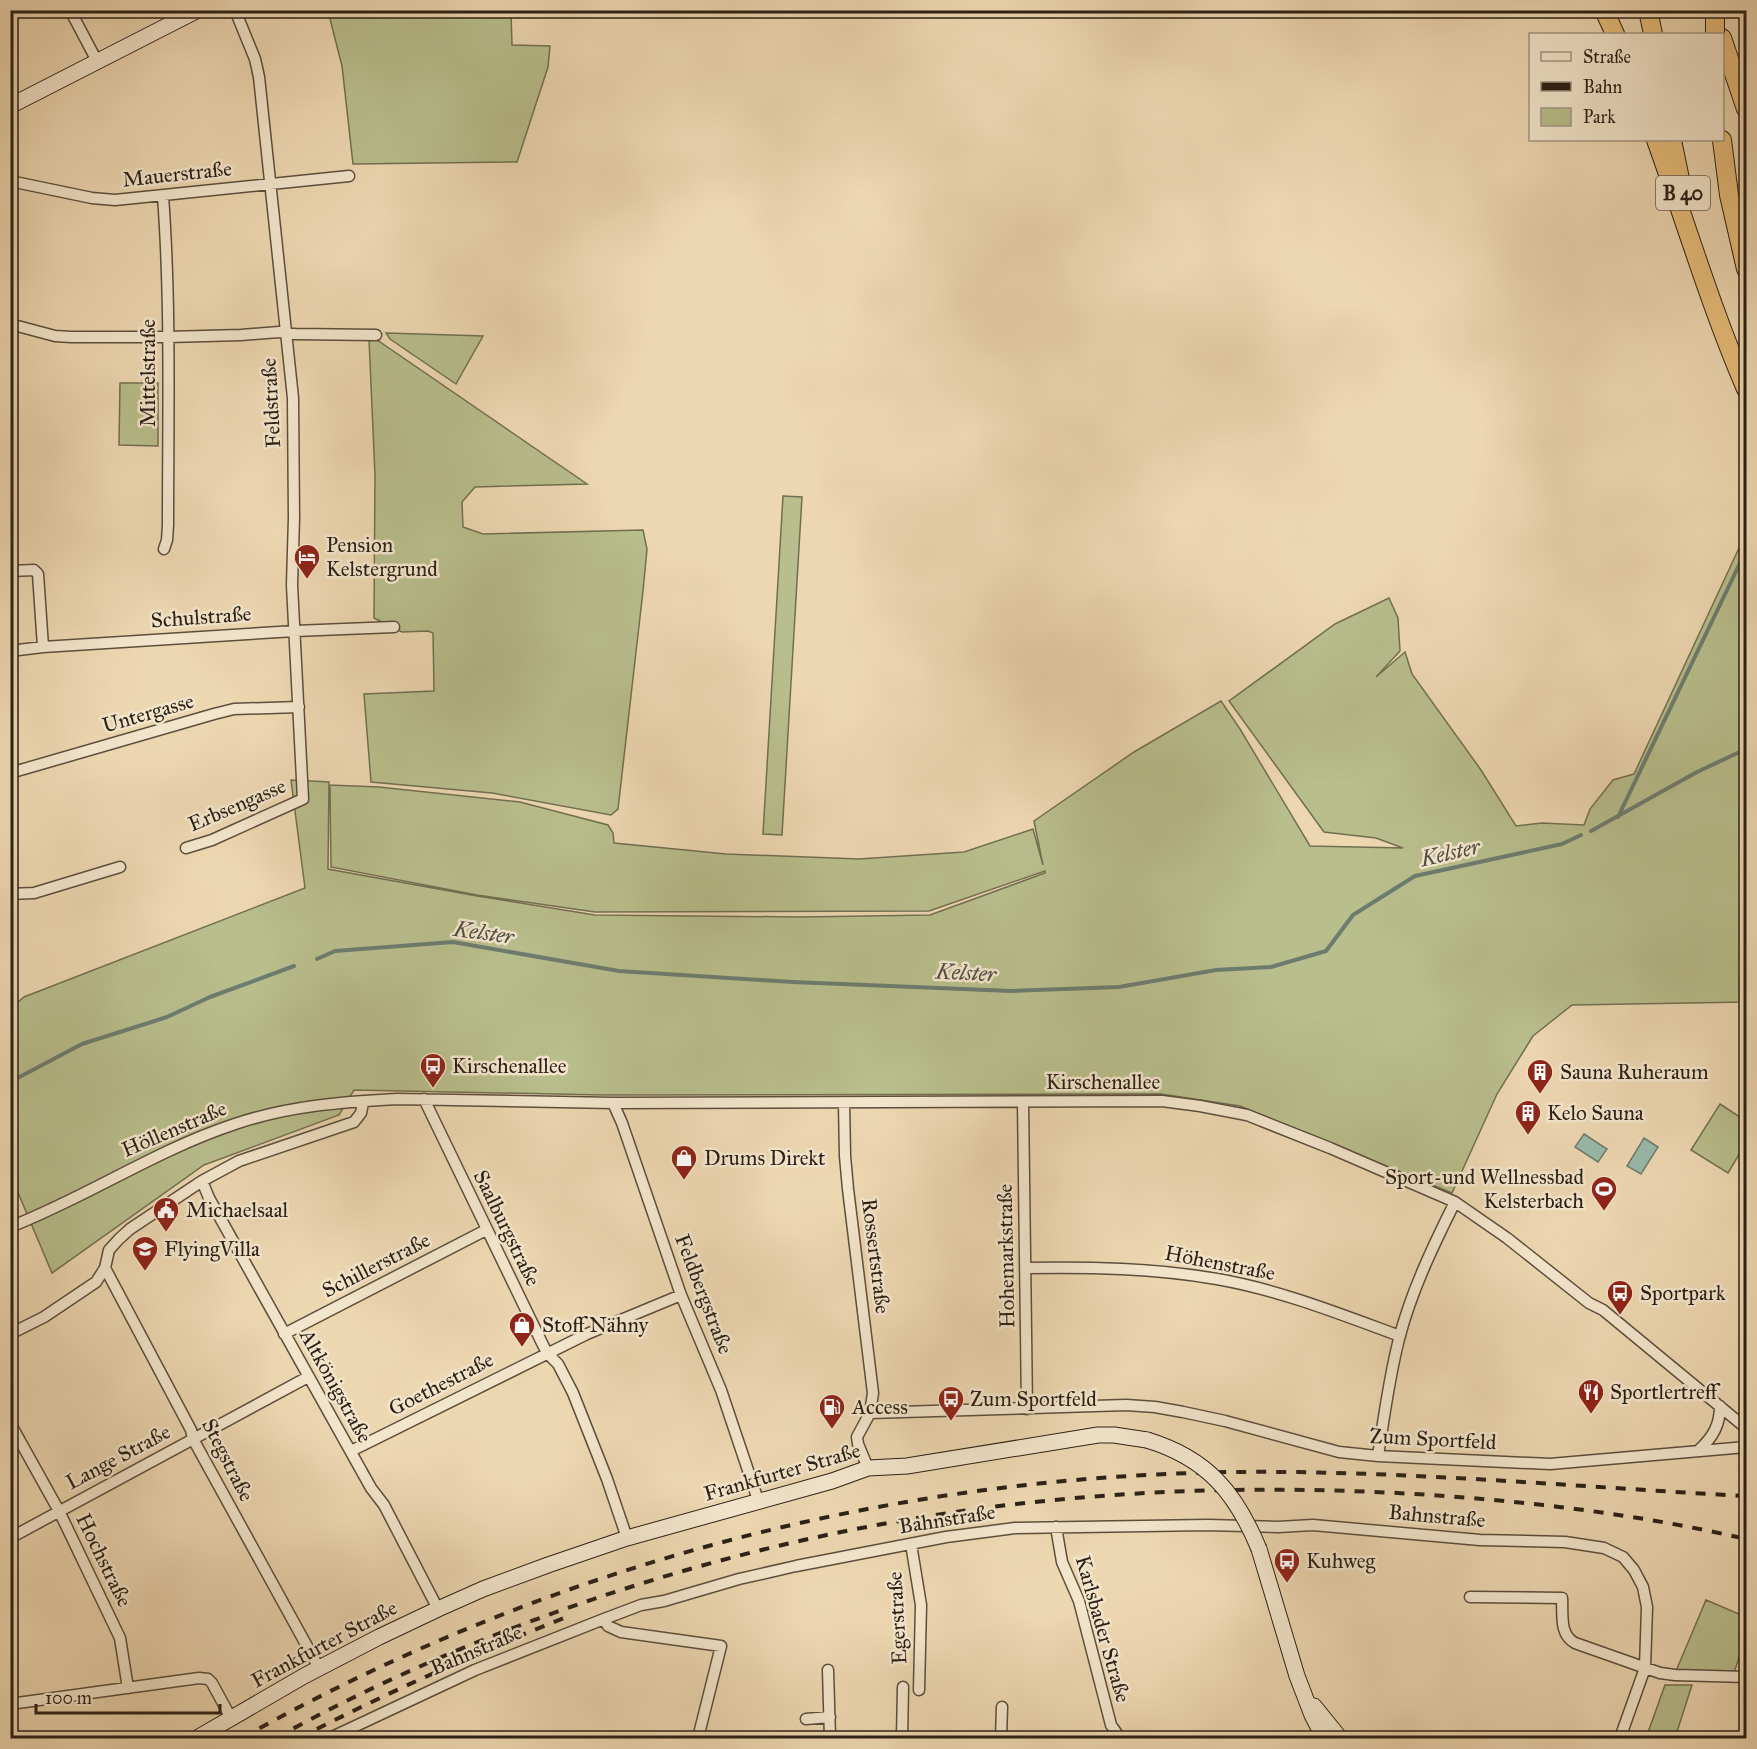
<svg xmlns="http://www.w3.org/2000/svg" width="1757" height="1749" font-family="'IM FELL Great Primer',serif">
<style>
.green{fill:#b8be8c;stroke:#726f51;stroke-width:1.5}
.water{fill:#99baab;stroke:#6d7c6f;stroke-width:1.5}
.lines{fill:none;stroke-linecap:round;stroke-linejoin:round}
.stream{stroke:#6d7c6f;stroke-width:4}
.street-casing{stroke:#5c4e3d;stroke-width:13}
.secondary-casing{stroke:#2b2016;stroke-width:17}
.highway-casing{stroke:#2b2016;stroke-width:20}
.street{stroke:#f3e5cc;stroke-width:10}
.secondary{stroke:#f3e5cc;stroke-width:15}
.highway{stroke:#e6bc78;stroke-width:18}
.rail{stroke:#2b2016;stroke-width:4;stroke-dasharray:10 10;stroke-linecap:butt}
.secondary-bridge-casing{stroke:#2b2016;stroke-width:17;stroke-linecap:butt}
.highway-bridge-casing{stroke:#2b2016;stroke-width:20;stroke-linecap:butt}
.secondary-bridge{stroke:#f3e5cc;stroke-width:15}
.highway-bridge{stroke:#e6bc78;stroke-width:18}
.labels{text-anchor:middle;stroke-width:5;stroke-linejoin:round;paint-order:stroke}
.shield{fill:#f3e5cc;stroke:#675b4d;stroke-width:1.5}
.shield-label{font-size:20px;font-weight:bold;fill:#2b2016}
.street-label{font-size:21px;fill:#2b2016;stroke:#f3e5cc}
.poi-label{font-size:21px;fill:#2b2016;stroke:#f3e5cc;text-anchor:start}
.water-label{font-size:22px;font-style:italic;fill:#4c4e43;stroke:#f3e5cc}
</style>
<rect width="100%" height="100%" fill="#edd7b1"/>
<filter id="stains"><feTurbulence type="fractalNoise" baseFrequency=".00333" numOctaves="4"/><feColorMatrix values="0 0 0 0 .2 0 0 0 0 .09 0 0 0 0 .02 0 0 0 .5 -.17"/></filter>
<radialGradient id="worn" r=".72"><stop offset=".6" stop-color="#630" stop-opacity="0"/><stop offset="1" stop-color="#630" stop-opacity=".3"/></radialGradient>
<!-- green -->
<path class="green" d="M328 11H511L512 45 550 46 548 67 517 162 353 164 342 66Z
M386 333 483 336 456 384 390 339Z
M369 339 377 340 587 484 475 487 462 502 463 527 483 534 643 530 647 549 643 591 618 809 611 815 492 793 371 782 364 694 434 691 433 633 428 631 402 632 374 618 375 475Z
M120 383H158V446L119 445Z
M783 496 802 497 782 835 763 834Z
M1746 533V1002L1572 1005 1533 1036 1497 1094 1452 1193 1240 1106 1161 1094 602 1095 354 1090 339 1115 204 1165 52 1273 11 1176 10 1009 24 997 305 888 291 780 329 782 328 869 477 896 595 915 801 917 930 915 1045 873V871L929 911 595 912 477 895 331 867 330 785 379 787 520 802 608 825 613 833 614 843 726 854 859 859 964 852 1033 829 1043 865 1034 821 1134 752 1221 701 1240 729 1310 846 1403 848 1376 838 1324 832 1229 701 1335 624 1389 598 1398 618 1400 651 1376 677 1405 652 1412 674 1481 770 1516 826 1542 823 1584 825 1590 809 1613 780 1634 774Z
M1720 1104 1746 1121V1143L1728 1173 1691 1150Z
M1706 1600 1746 1617V1636L1734 1673 1676 1671Z
M1665 1685H1692L1675 1738H1646Z"/>
<!-- water -->
<path class="water" d="M1584 1134 1607 1149 1598 1162 1575 1147Z
M1644 1138 1658 1147 1641 1174 1627 1166Z"/>
<g class="lines">
<!-- stream -->
<path class="stream" d="M1618 817 1740 563 1746 554
M1591 831 1697 772 1746 749
M317 959 335 951 453 942 619 971 793 982 1011 991 1119 987 1216 970 1271 967 1326 951 1353 915 1415 876 1562 844 1581 835
M10 1082 82 1044 167 1017 210 997 294 966"/>
<!-- street casing -->
<g class="street-casing">
<path id="street" d="M70 10 98 63
M10 181 92 198 115 200 349 176
M163 196C171 305 168 415 168 525L167 540 164 549
M10 324 55 336 71 337H168L241 335 279 332 295 334 376 335
M10 571 34 570 38 574 43 647
M10 651 43 647 295 631 394 627
M10 773 214 714 234 709 299 707
M186 848 212 840 303 799 292 585 294 518 293 398 259 77 255 59 235 10
M10 894 34 893 120 867
M424 1099 542 1343 547 1353 558 1364 573 1393 607 1479 627 1538
M1023 1102 1027 1409
M613 1103 622 1123 681 1295 721 1390 758 1500
M844 1103 845 1156 848 1189 873 1393 870 1413 857 1437 858 1444 868 1468
M202 1181 209 1198 371 1488 384 1505 438 1609
M10 1227C87 1197 156 1150 235 1124 288 1106 341 1102 397 1099L613 1103 1162 1101 1200 1106 1247 1115 1330 1148 1455 1202 1507 1238 1589 1303 1603 1310 1746 1428
M105 1268 191 1430 193 1439 319 1668
M1026 1268C1090 1267 1153 1268 1217 1279 1280 1290 1340 1314 1400 1336
M10 1334 44 1317 96 1282 105 1268 109 1250 119 1239 130 1229 202 1181 239 1161 354 1122 361 1113 363 1103
M284 1334 486 1230
M870 1413 1126 1405 1155 1407 1183 1412 1225 1421 1339 1452 1378 1456 1550 1464 1746 1447
M10 1423 59 1511 120 1638 128 1688
M1699 1450C1713 1437 1720 1425 1720 1406
M351 1451 587 1334 681 1295
M1378 1456C1384 1417 1389 1378 1399 1339 1411 1292 1433 1246 1455 1202
M1056 1527 1062 1562 1079 1601 1111 1725 1120 1738
M10 1538 308 1377
M911 1544 921 1605 919 1690
M1470 1597 1562 1598C1563 1615 1559 1634 1575 1643L1660 1673 1675 1675 1746 1677
M604 1619 608 1626 621 1632 721 1646 698 1738
M828 1670 830 1738
M10 1704 199 1678 208 1679 212 1683 231 1718
M806 1719 830 1717
M330 1738 475 1670 604 1619 641 1605 664 1601 739 1579 796 1566 946 1537 1015 1528 1208 1525 1278 1527 1313 1525 1480 1540 1565 1542 1604 1548 1623 1557 1634 1570 1643 1587 1647 1607 1645 1668 1620 1738
M902 1738 903 1687
M1001 1738 1002 1707"/>
</g>
<!-- secondary casing -->
<g class="secondary-casing">
<path id="secondary" d="M10 106 198 10
M1259 1549 1297 1676 1312 1715 1324 1738
M1314 1706 1340 1738
M197 1738 304 1676 379 1637 438 1609 483 1589 548 1565 627 1538 832 1481 868 1468 907 1466 1098 1435H1114L1147 1440"/>
</g>
<!-- highway casing -->
<g class="highway-casing">
<path id="highway" d="M1604 10 1615 34
M1648 10 1653 34
M1722 38 1746 109
M1656 140C1686 223 1711 308 1746 389
M1672 140 1680 179
M1722 140 1729 195 1746 269"/>
</g>
<!-- street -->
<use href="#street" class="street"/>
<!-- secondary -->
<use href="#secondary" class="secondary"/>
<!-- highway -->
<use href="#highway" class="highway"/>
<!-- rail -->
<path class="rail" d="M242 1738C547 1567 882 1477 1233 1472 1404 1470 1575 1487 1746 1496
M276 1738C373 1684 477 1639 582 1603 855 1509 1127 1477 1415 1494 1526 1501 1638 1514 1746 1539
M299 1738C385 1694 473 1654 564 1618"/>
<!-- secondary-bridge casing -->
<g class="secondary-bridge-casing">
<path id="secondary-bridge" d="M1147 1440C1207 1458 1236 1493 1259 1549"/>
</g>
<!-- highway-bridge casing -->
<g class="highway-bridge-casing">
<path id="highway-bridge" d="M1715 10V34"/>
</g>
<!-- secondary-bridge -->
<use href="#secondary-bridge" class="secondary-bridge"/>
<!-- highway-bridge -->
<use href="#highway-bridge" class="highway-bridge"/>
</g>
<!-- icons -->
<defs>
<g id="hotel-pin" transform="scale(1.35)"><path d="M0 17L-7.5 6A9.5 9.5 0 1 1 7.5 6Z" fill="#8f2418" stroke="#f3e5cc"/><path d="M-6-4.5h1.5V1H6V5H4.5V3h-9V5H-6ZM-4 0a1.8 1.8 0 1 1 3.6 0ZM.5 0V-2.5h3Q6-2.5 6 0Z" fill="#fff"/></g>
<g id="bus-pin" transform="scale(1.35)"><path d="M0 17L-7.5 6A9.5 9.5 0 1 1 7.5 6Z" fill="#8f2418" stroke="#f3e5cc"/><path d="M-5-6H5V4H4V6H2V4H-2V6H-4V4H-5ZM-3.5-4V0h7V-4ZM-3.5 1.2v1.5H-2V1.2ZM2 1.2v1.5H3.5V1.2Z" fill="#fff"/></g>
<g id="building-pin" transform="scale(1.35)"><path d="M0 17L-7.5 6A9.5 9.5 0 1 1 7.5 6Z" fill="#8f2418" stroke="#f3e5cc"/><path d="M-4-6H4V6H1V3H-1V6H-4ZM-2.5-4.3h1.7v1.8h-1.7ZM.8-4.3h1.7v1.8H.8ZM-2.5-1h1.7V.8h-1.7ZM.8-1h1.7V.8H.8Z" fill="#fff"/></g>
<g id="shop-pin" transform="scale(1.35)"><path d="M0 17L-7.5 6A9.5 9.5 0 1 1 7.5 6Z" fill="#8f2418" stroke="#f3e5cc"/><path d="M-5-2.5h2.3a2.7 3.5 0 0 1 5.4 0H5L5.5 6h-11ZM-1.5-2.5h3a1.5 2.3 0 0 0-3 0Z" fill="#fff"/></g>
<g id="stadium-pin" transform="scale(1.35)"><path d="M0 17L-7.5 6A9.5 9.5 0 1 1 7.5 6Z" fill="#8f2418" stroke="#f3e5cc"/><path d="M0-5a6.5 5 0 1 0 0 10a6.5 5 0 1 0 0-10ZM-3.5-1.8h7v3.6h-7Z" fill="#fff"/></g>
<g id="civic-pin" transform="scale(1.35)"><path d="M0 17L-7.5 6A9.5 9.5 0 1 1 7.5 6Z" fill="#8f2418" stroke="#f3e5cc"/><path d="M-.6-6.5H3V-4.5H.6V-3L4-1V1h2V6H-6V1h2V-1L-.6-3ZM-1.2 2.5V6h2.4V2.5Z" fill="#fff"/></g>
<g id="school-pin" transform="scale(1.35)"><path d="M0 17L-7.5 6A9.5 9.5 0 1 1 7.5 6Z" fill="#8f2418" stroke="#f3e5cc"/><path d="M0-5L7-2L0 1L-7-2ZM-4 1L0 2.5L4 1V4Q0 6-4 4Z" fill="#fff"/></g>
<g id="restaurant-pin" transform="scale(1.35)"><path d="M0 17L-7.5 6A9.5 9.5 0 1 1 7.5 6Z" fill="#8f2418" stroke="#f3e5cc"/><path d="M-5-6h1v4h1v-4h1v4h1v-4h1v5L-1.5 .5V6h-2V.5L-5-1ZM5-6V6H3V1.5H1.5Q1.5-4 5-6Z" fill="#fff"/></g>
<g id="fuel-pin" transform="scale(1.35)"><path d="M0 17L-7.5 6A9.5 9.5 0 1 1 7.5 6Z" fill="#8f2418" stroke="#f3e5cc"/><path d="M-5.5-6h7V0h2V4h1.3V-2.5L3-4.5l.8-.8L6-3V5H2.5V1h-1V6h-7ZM-4.2-4.7v3.2H.2V-4.7Z" fill="#fff"/></g>
</defs>
<g fill-rule="evenodd">
<use href="#hotel-pin" x="307" y="557"/>
<use href="#bus-pin" x="433" y="1066"/>
<use href="#building-pin" x="1540" y="1072"/>
<use href="#building-pin" x="1528" y="1113"/>
<use href="#shop-pin" x="684" y="1158"/>
<use href="#stadium-pin" x="1604" y="1189"/>
<use href="#civic-pin" x="166" y="1210"/>
<use href="#school-pin" x="145" y="1249"/>
<use href="#bus-pin" x="1620" y="1293"/>
<use href="#shop-pin" x="522" y="1325"/>
<use href="#restaurant-pin" x="1591" y="1392"/>
<use href="#bus-pin" x="951" y="1399"/>
<use href="#fuel-pin" x="832" y="1407"/>
<use href="#bus-pin" x="1287" y="1561"/>
</g>
<g class="labels">
<!-- shield labels -->
<rect class="shield" x="1656" y="176" width="54" height="34" rx="4.5"/>
<g class="shield-label">
<text x="1683" y="200">B 40</text>
</g>
<!-- street labels -->
<g class="street-label">
<text transform="translate(177 174) rotate(-6)" y="7">Mauerstraße</text>
<text transform="translate(148 373) rotate(-90)" y="7">Mittelstraße</text>
<text transform="translate(271 403) rotate(-93)" y="7">Feldstraße</text>
<text transform="translate(201 617) rotate(-4)" y="7">Schulstraße</text>
<text transform="translate(148 713) rotate(-16)" y="7">Untergasse</text>
<text transform="translate(237 805) rotate(-23)" y="7">Erbsengasse</text>
<text x="1103" y="1089">Kirschenallee</text>
<text transform="translate(174 1129) rotate(-23)" y="7">Höllenstraße</text>
<text transform="translate(507 1228) rotate(64)" y="7">Saalburgstraße</text>
<text transform="translate(876 1256) rotate(83)" y="7">Rossertstraße</text>
<text transform="translate(1006 1256) rotate(-91)" y="7">Hohemarkstraße</text>
<text transform="translate(1220 1263) rotate(11)" y="7">Höhenstraße</text>
<text transform="translate(376 1265) rotate(-27)" y="7">Schillerstraße</text>
<text transform="translate(704 1294) rotate(69)" y="7">Feldbergstraße</text>
<text transform="translate(441 1384) rotate(-27)" y="7">Goethestraße</text>
<text transform="translate(336 1386) rotate(61)" y="7">Altkönigstraße</text>
<text transform="translate(1433 1439) rotate(3)" y="7">Zum Sportfeld</text>
<text transform="translate(118 1457) rotate(-28)" y="7">Lange Straße</text>
<text transform="translate(228 1460) rotate(63)" y="7">Stegstraße</text>
<text transform="translate(782 1472) rotate(-16)" y="7">Frankfurter Straße</text>
<text transform="translate(1437 1516) rotate(5)" y="7">Bahnstraße</text>
<text transform="translate(947 1519) rotate(-9)" y="7">Bahnstraße</text>
<text transform="translate(104 1560) rotate(64)" y="7">Hochstraße</text>
<text transform="translate(897 1618) rotate(-93)" y="7">Egerstraße</text>
<text transform="translate(1103 1629) rotate(74)" y="7">Karlsbader Straße</text>
<text transform="translate(324 1644) rotate(-28)" y="7">Frankfurter Straße</text>
<text transform="translate(476 1650) rotate(-23)" y="7">Bahnstraße</text>
</g>
<!-- poi labels -->
<g class="poi-label">
<text x="326" y="552">Pension<tspan x="326" dy="24">Kelstergrund</tspan></text>
<text x="452" y="1073">Kirschenallee</text>
<text x="1560" y="1079">Sauna Ruheraum</text>
<text x="1547" y="1120">Kelo Sauna</text>
<text x="704" y="1165">Drums Direkt</text>
<text x="1584" y="1184" text-anchor="end">Sport-und Wellnessbad<tspan x="1584" dy="24">Kelsterbach</tspan></text>
<text x="186" y="1217">Michaelsaal</text>
<text x="164" y="1256">FlyingVilla</text>
<text x="1640" y="1300">Sportpark</text>
<text x="542" y="1332">Stoff Nähny</text>
<text x="1610" y="1399">Sportlertreff</text>
<text x="970" y="1406">Zum Sportfeld</text>
<text x="852" y="1414">Access</text>
<text x="1306" y="1568">Kuhweg</text>
</g>
<!-- water labels -->
<g class="water-label">
<text transform="translate(1450 852) rotate(-13)" y="8">Kelster</text>
<text transform="translate(484 932) rotate(8)" y="8">Kelster</text>
<text transform="translate(966 972) rotate(3)" y="8">Kelster</text>
</g>
</g>
<!-- margin -->
<rect width="1757" height="1749" fill="none" stroke="#edd7b1" stroke-width="36"/>
<rect x="12" y="12" width="1733" height="1725" fill="none" stroke="#2b2016" stroke-width="3"/>
<rect x="18" y="18" width="1721" height="1713" fill="none" stroke="#2b2016" stroke-width="1.5"/>
<!-- legend -->
<rect x="1529" y="33" width="195" height="108" fill="#f3e5cc" stroke="#a39683" stroke-width="1.5"/>
<rect x="1541" y="52" width="30" height="9" fill="#f3e5cc" stroke="#a39683" stroke-width="1.5"/>
<text x="1583" y="63" font-size="18" fill="#2b2016">Straße</text>
<rect x="1541" y="82" width="30" height="9" fill="#2b2016" stroke="#a39683" stroke-width="1.5"/>
<text x="1583" y="93" font-size="18" fill="#2b2016">Bahn</text>
<rect x="1541" y="108" width="30" height="18" fill="#b8be8c" stroke="#a39683" stroke-width="1.5"/>
<text x="1583" y="123" font-size="18" fill="#2b2016">Park</text>
<!-- scale -->
<path d="M36 1704v9h184v-9" fill="none" stroke="#2b2016" stroke-width="3"/>
<text x="45" y="1704" font-size="18" fill="#2b2016" stroke="#f3e5cc" stroke-width="4.5" paint-order="stroke">100 m</text>
<rect width="100%" height="100%" filter="url(#stains)"/>
<rect width="100%" height="100%" fill="url(#worn)"/>
</svg>
